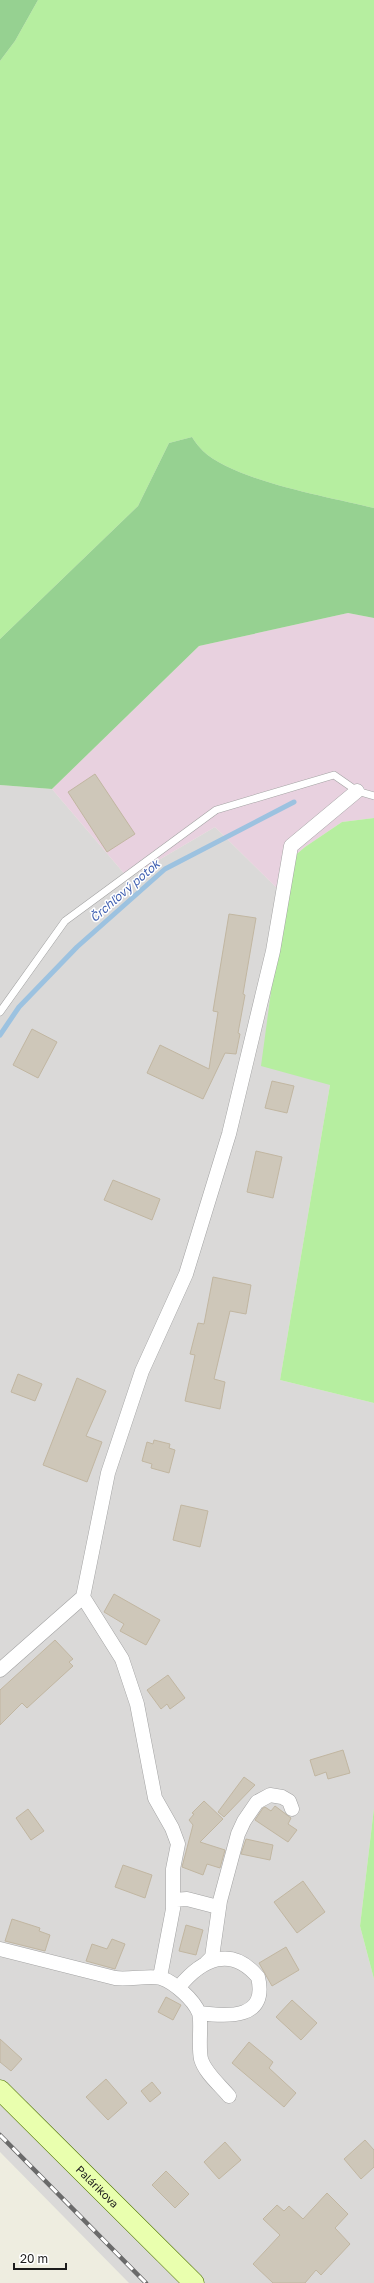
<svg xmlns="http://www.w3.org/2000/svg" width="374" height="2283" font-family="'Golos Text',sans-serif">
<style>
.residential{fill:#dad9d8}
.industrial{fill:#e8d1df}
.grass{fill:#b6eea0}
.forest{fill:#96d191}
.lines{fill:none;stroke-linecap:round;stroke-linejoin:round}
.stream{stroke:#9cc2e0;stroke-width:5}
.building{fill:#cec7b9;stroke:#c1b6a1}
.lane-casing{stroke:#a3a3a3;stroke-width:8}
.street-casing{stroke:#a3a3a3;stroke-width:15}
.secondary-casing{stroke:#4f7500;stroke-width:21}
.lane{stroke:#fff;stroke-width:7}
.street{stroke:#fff;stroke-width:14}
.secondary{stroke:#e9ffae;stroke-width:20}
.rail-casing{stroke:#6a6a6a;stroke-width:4.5}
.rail{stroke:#fff;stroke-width:3;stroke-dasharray:9;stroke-linecap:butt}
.labels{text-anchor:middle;stroke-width:3;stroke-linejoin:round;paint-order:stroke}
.street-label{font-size:11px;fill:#1c1c1c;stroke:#fff}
.water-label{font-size:12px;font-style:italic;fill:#4161b2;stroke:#fff}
</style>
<rect width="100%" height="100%" fill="#eeede0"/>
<!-- residential -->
<path class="residential" d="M0 785 52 789 128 878 215 827 284 895 330 1085 280 1380 374 1403V1808L360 1926 374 1979V2283H129L0 2152Z"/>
<!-- industrial -->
<path class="industrial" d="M348 613 374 618V818L342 822 305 847 292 858 284 895 215 827 128 878 52 789 199 646Z"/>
<!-- grass -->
<path class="grass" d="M38 0H374V508C330 497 235 481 203 451 199 447 195 442 192 437L169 443 138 506 0 639V61L15 41Z
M374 818V1403L280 1380 330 1085 261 1066 284 895 292 858 305 847 342 822Z
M374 1808V1979L360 1926Z"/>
<!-- forest -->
<path class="forest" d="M0 0H38L15 41 0 61Z
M192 437C195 442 199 447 203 451 235 481 330 497 374 508V618L348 613 199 646 52 789 0 785V639L138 506 169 443Z"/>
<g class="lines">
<!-- stream -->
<path class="stream" d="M0 1035 19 1007 77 947 165 869 294 802"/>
</g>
<!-- building -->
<path class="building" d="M95 774 135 834 107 852 68 792Z
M229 914 256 918 243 994 245 995 238 1033 240 1034 236 1054 225 1053 203 1099 147 1073 160 1045 209 1069 218 1012 213 1011Z
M32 1029 57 1042 38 1078 13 1065Z
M272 1081 294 1086 287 1113 265 1108Z
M256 1151 282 1157 273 1198 247 1192Z
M113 1180 160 1199 152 1220 104 1200Z
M213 1277 251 1285 246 1314 230 1311 214 1379 225 1382 220 1409 185 1401 195 1355 190 1354 198 1323 204 1324Z
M18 1374 42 1384 35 1401 11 1392Z
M77 1378 106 1391 86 1436 102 1442 87 1482 43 1465Z
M154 1440 170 1444 169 1448 175 1450 169 1473 151 1468 152 1464 142 1461 147 1442 153 1444Z
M181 1505 208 1511 200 1547 173 1540Z
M114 1594 160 1620 146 1645 120 1631 124 1624 104 1612Z
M55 1640 73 1659 69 1662 73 1666 27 1708 22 1703 0 1725V1690Z
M168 1675 185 1698 170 1709 167 1704 161 1709 147 1690Z
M343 1750 350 1773 328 1779 326 1772 315 1776 310 1760Z
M244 1777 255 1785 224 1817 218 1812Z
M204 1801 223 1819 200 1842 225 1850 220 1868 207 1864 203 1875 182 1867 193 1825 189 1820 194 1814 192 1813Z
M275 1806 291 1818 288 1824 297 1830 288 1842 255 1820 263 1808 265 1807 271 1811Z
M28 1809 44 1831 31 1840 16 1818Z
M246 1839 273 1845 270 1860 241 1854Z
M123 1865 152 1875 145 1898 115 1887Z
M303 1881 325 1912 297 1933 274 1902Z
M12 1919 40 1928 39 1931 50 1935 45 1951 5 1941Z
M186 1925 203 1930 196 1955 179 1951Z
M112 1939 125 1944 115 1969 86 1961 92 1944 107 1949Z
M286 1947 299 1970 272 1986 259 1963Z
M166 1997 181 2005 173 2020 158 2012Z
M292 2000 317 2023 301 2040 276 2017Z
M0 2039 22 2059 11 2071 0 2062Z
M249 2042 273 2062 269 2068 296 2093 284 2107 232 2063Z
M106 2079 127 2103 108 2120 86 2097Z
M152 2082 161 2093 150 2102 141 2091Z
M365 2140 374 2150V2167L361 2179 344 2159Z
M225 2142 241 2160 219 2179 204 2162Z
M166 2171 189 2194 175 2208 152 2185Z
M327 2193 348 2214 335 2228 350 2244 321 2275 316 2270 305 2283H273L253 2264 280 2235 263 2219 277 2205 284 2211 289 2206 303 2219Z"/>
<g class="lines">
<!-- lane casing -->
<g class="lane-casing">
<path id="lane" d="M0 1012 65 921 216 810 334 775 357 791 374 796"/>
</g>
<!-- street casing -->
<g class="street-casing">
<path id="street" d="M83 1597 108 1473 142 1371 186 1274 229 1134 273 951 291 846 357 791
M0 1670 83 1597 122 1659 137 1704 155 1798 172 1828 178 1844 173 1869V1909L160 1977
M173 1900 187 1899 218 1907
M0 1949 115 1978C129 1980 149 1975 161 1978 174 1982 194 2000 199 2013 202 2022 198 2046 201 2059 205 2073 220 2085 229 2096
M206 1963 212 1957 220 1901 238 1834 244 1821 257 1802 270 1795 282 1797 289 1801 292 1809
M179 1987C202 1959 231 1945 258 1977 268 2019 229 2017 199 2013"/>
</g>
<!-- secondary casing -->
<g class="secondary-casing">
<g id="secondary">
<path id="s1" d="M0 2090 194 2283"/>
</g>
</g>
<!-- lane -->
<use href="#lane" class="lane"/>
<!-- street -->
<use href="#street" class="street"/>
<!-- secondary -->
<use href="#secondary" class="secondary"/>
<!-- rail casing -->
<g class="rail-casing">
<path id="rail" d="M0 2135 146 2283"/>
</g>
<!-- rail -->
<use href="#rail" class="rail"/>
</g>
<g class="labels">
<!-- street labels -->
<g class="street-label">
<text dy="4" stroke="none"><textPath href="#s1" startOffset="137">Palárikova</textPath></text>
</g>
<!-- water labels -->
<g class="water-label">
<text transform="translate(125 891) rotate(-41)" y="4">Črchľový potok</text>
</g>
</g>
<!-- scale -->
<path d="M14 2263v6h52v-6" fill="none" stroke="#1c1c1c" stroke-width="2"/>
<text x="20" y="2263" font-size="12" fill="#1c1c1c" stroke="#ffffff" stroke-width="3" paint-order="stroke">20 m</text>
</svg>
